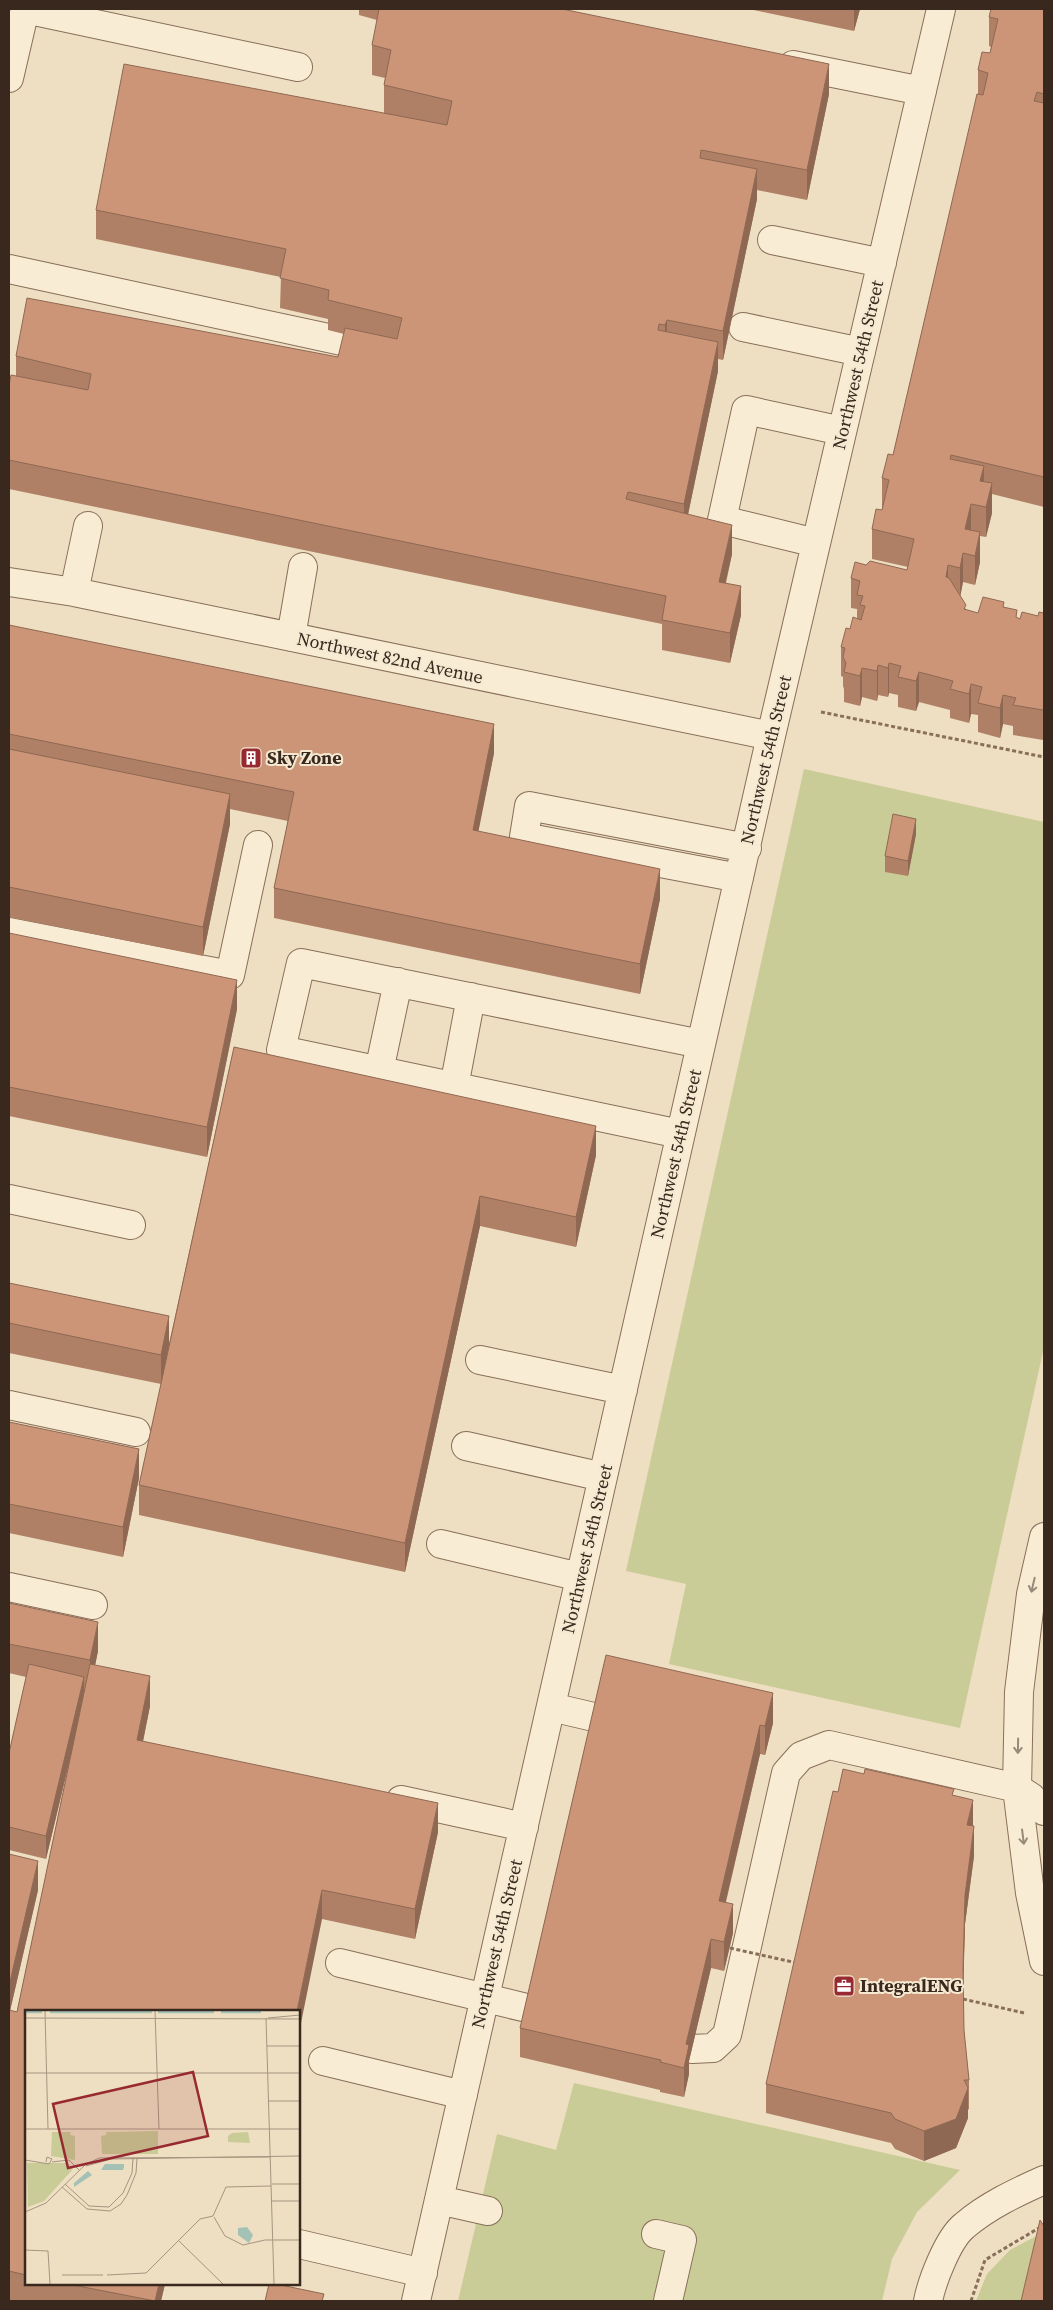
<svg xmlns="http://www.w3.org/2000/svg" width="1053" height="2310" font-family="'Source Serif 4',serif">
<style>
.green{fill:#c9cc96}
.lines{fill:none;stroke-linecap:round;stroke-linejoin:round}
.minor-casing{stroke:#886f59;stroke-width:30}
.path{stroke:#886f59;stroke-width:3;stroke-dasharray:4 2.5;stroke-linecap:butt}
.minor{stroke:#f9ecd5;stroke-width:28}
.path-bridge{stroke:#886f59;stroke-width:3;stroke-dasharray:4 2.5;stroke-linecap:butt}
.wall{fill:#af8066}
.shaded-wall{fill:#8f6853}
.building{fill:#cc9577;stroke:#8f6853}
.oneway{stroke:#988a79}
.labels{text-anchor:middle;stroke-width:4;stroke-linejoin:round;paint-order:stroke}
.street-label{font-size:18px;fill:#38281d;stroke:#f5e9d1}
.poi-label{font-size:18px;font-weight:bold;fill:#38281d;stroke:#f5e9d1;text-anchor:start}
.inset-river{fill:none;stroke:#a4c1b6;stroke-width:2.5}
.inset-road{fill:none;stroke:#a59580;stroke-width:1}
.view{fill:#972931;fill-opacity:0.15;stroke:#972931;stroke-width:2.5}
.inset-edge{fill:none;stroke:#38281d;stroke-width:2.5}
</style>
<rect width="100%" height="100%" fill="#eedec2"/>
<!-- green -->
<path class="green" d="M804 769 1044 822V1347L960 1728 669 1664 686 1584 626 1571Z
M574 2083 960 2170 917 2212 892 2259 882 2301H458L497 2134 556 2150Z
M1044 2232V2301H976L987 2274 1010 2250Z"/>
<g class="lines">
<!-- minor casing -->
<g class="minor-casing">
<path id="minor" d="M25 9 298 67
M793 65 922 91
M9 78 25 9
M772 240 882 263
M9 269 342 341
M743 327 861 352
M816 543 722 520 746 410 842 431
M9 582 74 592 771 736
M74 592 88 526
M291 637 303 567
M739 878 524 837 529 806 747 848
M9 932 230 975 258 845
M379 1071 398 982
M454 1087 471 997
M680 1134 281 1050 301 963 701 1044
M9 1199 131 1225
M480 1360 623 1390
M9 1405 136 1432
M466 1446 603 1477
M1044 1537 1031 1594 1019 1692 1017 1788 1030 1893 1044 1961
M441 1544 580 1577
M9 1587 93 1605
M551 1707 598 1718
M401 1800 524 1827
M340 1963 531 2009
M692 2049 713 2048 727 2035 786 1773 801 1756 829 1745 1017 1788 1031 1797 1044 1811
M323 2061 463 2095
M439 2200 488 2211
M656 2234 682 2240 668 2301
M299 2244 423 2273
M416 2301 771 736 941 9
M928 2301C932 2281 948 2239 964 2226 987 2206 1017 2192 1044 2180"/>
</g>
<!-- path -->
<path class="path" d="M821 712 1044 757
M963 1999 1024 2013
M971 2301 985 2260 1044 2225"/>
<!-- minor -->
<use href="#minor" class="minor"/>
<!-- path-bridge -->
<path class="path-bridge" d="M730 1948 797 1963"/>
</g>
<!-- wall -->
<path class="wall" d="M359 9H562L829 94 807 200 757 190V199L723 360 718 359V371L688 514 732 554 726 583 741 615 730 663 662 650V624L9 489V385L16 376V356L338 357 344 334 328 330V319L280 308 281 277 96 239V210L384 113V85L385 78 372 75V45L377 20 359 15Z
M749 9H860L854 31Z
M1036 9H1044V507L992 494V513L986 537 980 536V562L975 585 963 582 960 596 966 610 978 613 1004 607 1017 618 1020 619 1038 616 1044 613V611V737L1043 740 1013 735V726L1003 724 1000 738 978 732V715L971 714 969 723 950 718V710L919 702 916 711 898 707V695L889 693 888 697 878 695 877 701 862 697 860 706 844 702V689L843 686V677L841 676V647L857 618V609L851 608V578L866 565 907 570 908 567 872 559V529L882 510 883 508 882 507V478L893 455 978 94V70L990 53 991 47 989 46V17Z
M9 625 494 753 478 831 660 899 640 994 274 918V888L288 821 230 809V824L203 956 9 917Z
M916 834 908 876 885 872V856Z
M9 933 237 1009 207 1157 9 1116Z
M234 1047 596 1155 576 1247 480 1226 405 1572 139 1515V1485L161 1384 9 1353V1283L169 1344Z
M9 1422 139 1478 123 1557 9 1533Z
M9 1603 98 1651 95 1665 150 1706 143 1742 438 1832 415 1939 322 1919 26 2011V2284H165L161 2301H9V1854L38 1890 10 2011 17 2012 71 1755 46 1859 9 1850V1753L26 1677 9 1673Z
M606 1655 773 1723 765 1755 760 1754 726 1902 733 1933 724 1971 711 1968 689 2061V2074L684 2097 660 2092V2090L520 2057V2028Z
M838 1792 954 1795 973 1826 974 1856 965 1924 963 1986 964 2030 969 2080V2109L968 2110V2118L956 2148 924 2161 895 2149 891 2143 766 2113V2084Z"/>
<!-- shaded-wall -->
<path class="shaded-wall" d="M854 9H860L854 31Z
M829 64V94L807 200V170Z
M757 169V199L723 360V331Z
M667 320V349L665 354V325Z
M718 342V371L684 534V504Z
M984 466V495L980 481Z
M992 483V513L986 537V507Z
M971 504V534L965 529Z
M732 525V554L719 611V582Z
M980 532V562L975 585V556Z
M963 553V582L960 598V568Z
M948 565V595L946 577Z
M741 586V615L730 663V633Z
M889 663V693L888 697V668Z
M878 665V695L877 701V671Z
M862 668V697L860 706V676Z
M919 672V702L916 711V681Z
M971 684V714L969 723V694Z
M1003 695V724L1000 738V708Z
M1044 707V737L1043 740V710Z
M494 724V753L473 859V830Z
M230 794V824L203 956V927Z
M916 819V834L908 876V861Z
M660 869V899L640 994V964Z
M237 980V1009L207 1157V1127Z
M596 1126V1155L576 1247V1217Z
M480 1196V1226L405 1572V1543Z
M169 1316V1345L161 1384V1355Z
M139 1449V1478L123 1557V1527Z
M98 1622V1651L90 1690V1660Z
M150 1676V1706L137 1770V1740Z
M84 1677V1700L46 1859V1836Z
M773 1693V1723L765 1755V1726Z
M760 1725V1754L719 1930V1901Z
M973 1800V1829L967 1825Z
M438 1803V1832L415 1939V1909Z
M974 1826V1856L965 1924 963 1999V1969L965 1895Z
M38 1861V1890L9 2015V1986Z
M322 1890V1919L299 2033V2011H297Z
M733 1904V1933L724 1971V1942Z
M711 1939V1968L689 2061V2074L684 2097V2068L686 2044Z
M968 2088V2118L956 2148 924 2161V2131Z
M159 2284H165L161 2301H155Z"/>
<!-- building -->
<path class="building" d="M379 9H562L829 64 807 170 701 150 700 158 757 169 723 331 667 320 665 325 659 324 658 330 718 342 684 504 628 492 626 499 732 525 719 582 741 586 730 633 662 620 666 596 9 460V385L11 375 88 390 91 374 16 356 27 298 338 357 345 328 397 339 402 318 328 300 329 290 280 278 286 249 96 210 124 64 447 125 452 101 384 85 391 50 372 45Z
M991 9H1044V94L1037 92 1034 101 1044 103V477L951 455 950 459 984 466 980 481 992 483 986 507 971 504 965 529 980 532 975 556 963 553 960 568 948 565 946 577 949 578 966 605 964 609 978 613 983 597 1004 602 1003 607 1017 610 1016 617 1020 619 1022 612 1038 616 1039 612 1044 613V611V707L1043 710 1013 705 1016 698 1003 695 1000 708 978 703 982 687 971 684 969 694 950 689 953 681 919 672 916 681 898 677 901 666 889 663 888 668 878 665 877 671 862 668 860 676 844 672 846 663 843 657 845 648 841 647 846 628 850 629 853 617 861 620 865 606 860 605 863 596 857 595 860 581 851 578 855 562 866 565 870 561 907 570 914 539 872 529 876 509 882 510 889 480 882 478 888 454 893 455 977 94 983 95 988 73 978 70 982 52 990 53 998 19 989 17Z
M9 625 494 724 473 830 660 869 640 964 274 888 294 792 9 734Z
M9 749 230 794 203 927 9 887Z
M893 814 916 819 908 861 885 856Z
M9 933 237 980 207 1127 9 1087Z
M234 1047 596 1126 576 1217 480 1196 405 1543 139 1485Z
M9 1283 169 1316 161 1355 9 1323Z
M9 1422 139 1449 123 1527 9 1504Z
M9 1603 98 1622 90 1660 9 1644Z
M606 1655 773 1693 765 1726 760 1725 719 1901 733 1904 724 1942 711 1939 686 2044 689 2045 684 2068 660 2062 661 2060 520 2028Z
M29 1664 84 1677 46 1836 9 1827V1753Z
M90 1664 150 1676 137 1740 438 1803 415 1909 322 1890 297 2011H26V2275L9 2271V2010L17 2012Z
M843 1769 864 1774 865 1769 954 1789 952 1795 973 1800 967 1825 974 1826 965 1895 963 1969 964 2030 969 2080H964L968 2088 956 2119 924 2131 895 2119 891 2113 766 2084 833 1791 838 1792Z
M9 1854 38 1861 9 1986Z
M1040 2220 1044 2226V2301H1021Z
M68 2284H159L155 2301Z
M269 2284H276L324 2294 322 2301H265Z"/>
<!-- one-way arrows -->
<defs><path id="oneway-shaft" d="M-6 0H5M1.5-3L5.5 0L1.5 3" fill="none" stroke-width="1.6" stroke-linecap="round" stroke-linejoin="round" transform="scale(1.25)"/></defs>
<g class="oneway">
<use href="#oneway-shaft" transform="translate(1033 1585) rotate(103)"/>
<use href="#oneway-shaft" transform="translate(1018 1746) rotate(91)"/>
<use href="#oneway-shaft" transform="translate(1023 1837) rotate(83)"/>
</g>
<!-- icons -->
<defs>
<g id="building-square" transform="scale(1.125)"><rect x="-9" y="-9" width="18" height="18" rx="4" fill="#972931" stroke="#f5e9d1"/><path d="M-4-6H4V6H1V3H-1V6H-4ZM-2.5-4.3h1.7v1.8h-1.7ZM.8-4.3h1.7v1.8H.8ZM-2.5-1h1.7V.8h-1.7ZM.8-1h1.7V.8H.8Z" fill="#fff"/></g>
<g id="office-square" transform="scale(1.125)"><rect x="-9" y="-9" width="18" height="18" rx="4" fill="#972931" stroke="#f5e9d1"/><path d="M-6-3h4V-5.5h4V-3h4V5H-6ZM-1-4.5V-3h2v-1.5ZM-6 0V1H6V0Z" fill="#fff"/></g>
</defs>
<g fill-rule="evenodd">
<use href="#building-square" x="251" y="758"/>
<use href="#office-square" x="844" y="1986"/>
</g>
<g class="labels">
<!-- street labels -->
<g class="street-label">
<text transform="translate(858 365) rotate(-77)" y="6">Northwest 54th Street</text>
<text transform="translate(390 658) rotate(12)" y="6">Northwest 82nd Avenue</text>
<text transform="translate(766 760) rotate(-77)" y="6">Northwest 54th Street</text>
<text transform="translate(676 1154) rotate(-77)" y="6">Northwest 54th Street</text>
<text transform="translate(587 1549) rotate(-77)" y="6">Northwest 54th Street</text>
<text transform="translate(497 1944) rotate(-77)" y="6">Northwest 54th Street</text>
</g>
<!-- poi labels -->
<g class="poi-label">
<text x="267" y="764">Sky Zone</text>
<text x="860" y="1992">IntegralENG</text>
</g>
</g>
<!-- overview -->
<g transform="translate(25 2010)">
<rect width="275" height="275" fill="#eedec2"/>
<path d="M133 121V144H77L76 126 81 125V122ZM27 122H46L45 125 50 126V150L26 146ZM223 122 225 133 203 132V126L207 123ZM2 153H42L48 159 19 191 3 197Z" fill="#c9cc96"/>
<path d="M80 154H99V157L98 160H76ZM63 161 67 165 49 177V173ZM222 217 228 225 224 233 213 225V218Z" fill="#a4c1b6"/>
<path class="inset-river" d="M0 2H17M25 2H127M133 2H189M196 2H236"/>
<path class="inset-road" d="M20 1 23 119M130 1 134 119M0 8 275 9M241 8 249 274M243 8 275 5M242 36H275M0 63H275M244 91H275M0 119H275M0 150 24 154 27 149 22 147 21 152M27 152 44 150 54 160M61 156 86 149 275 146M40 174 64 196 84 197 98 183 107 163 108 148M247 174H275M37 177 62 199 85 201 96 194 102 185 111 163 112 148M247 191H275M0 202 21 193 60 155 74 148 245 147M188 206 201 177 246 176M189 207 200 226 218 235 240 230H275M154 231 198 274M0 240 23 241 25 274M37 265H78M82 265 121 263 175 209 188 206"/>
<path class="view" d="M168 62 183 126 43 158 28 94Z"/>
<rect width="275" height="275" class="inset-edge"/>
</g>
<!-- border -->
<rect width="1053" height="2310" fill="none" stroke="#38281d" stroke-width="20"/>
</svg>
